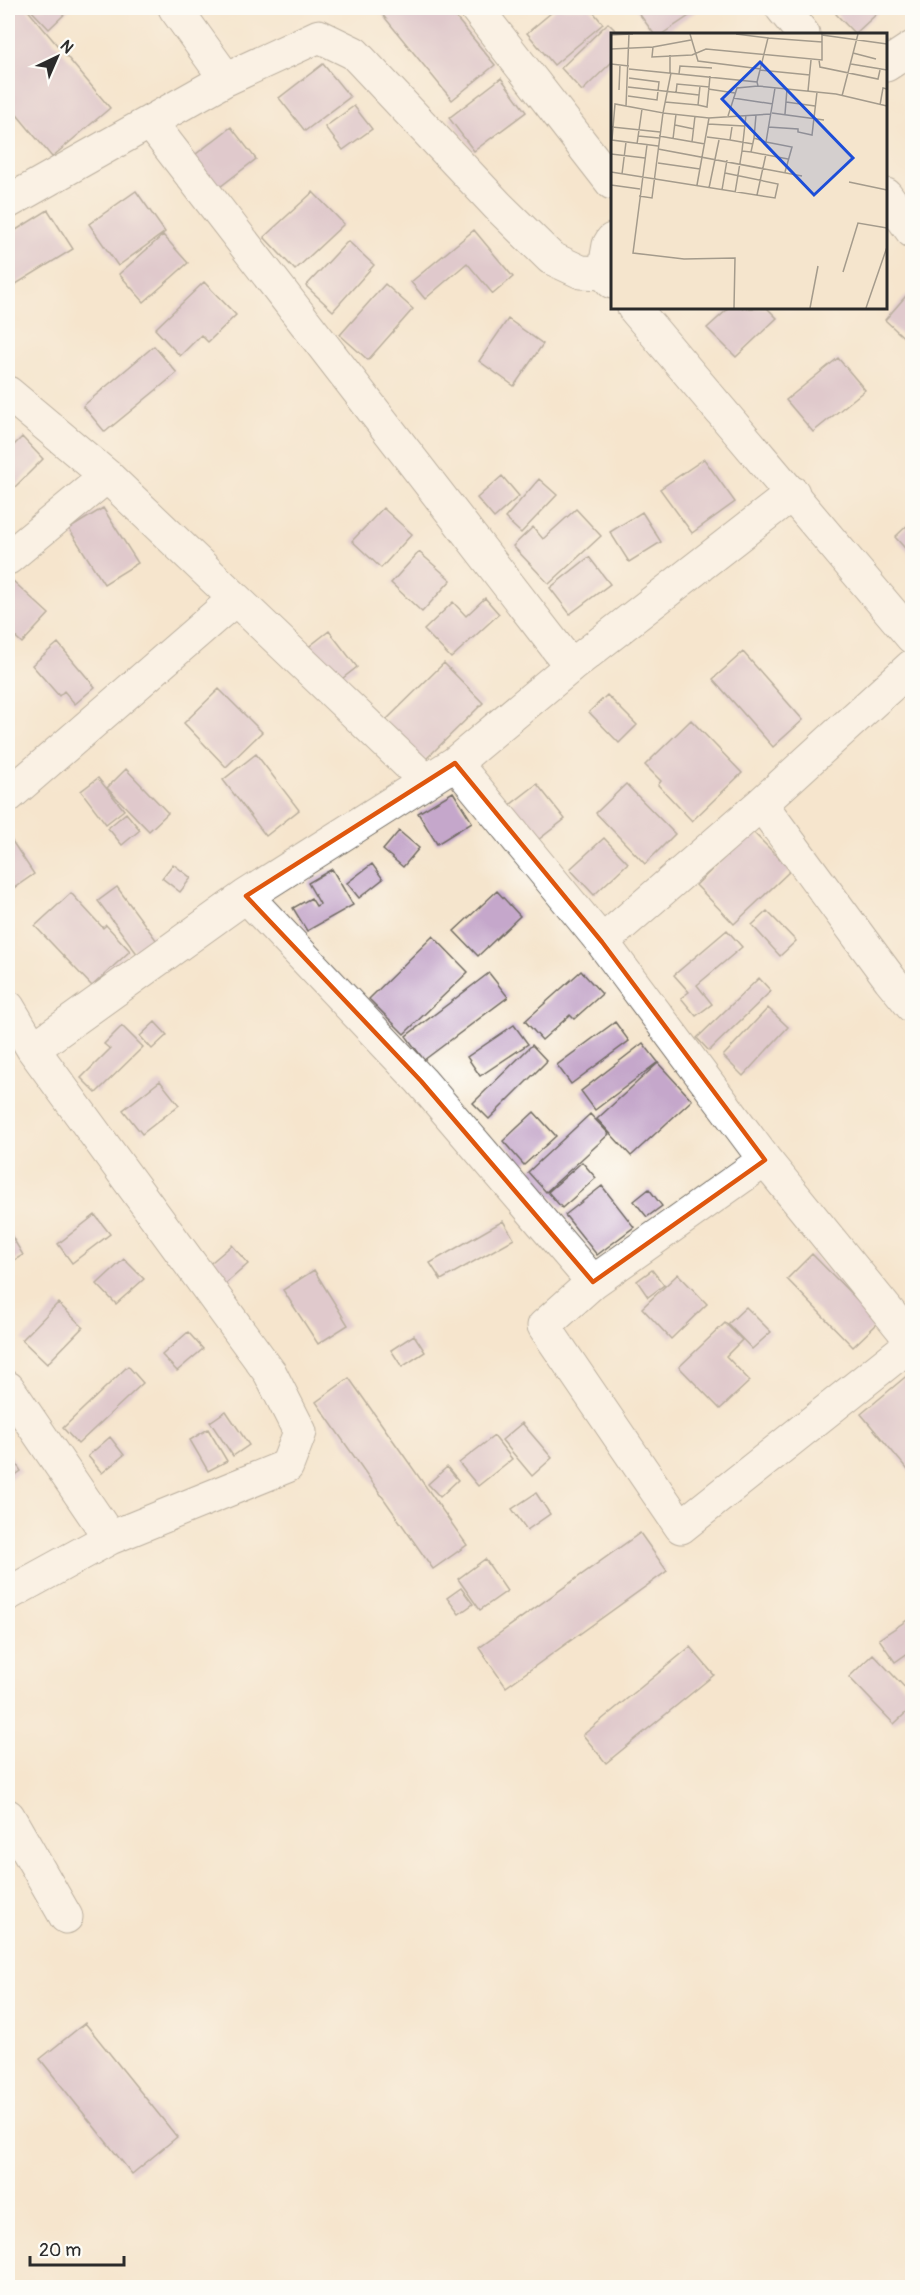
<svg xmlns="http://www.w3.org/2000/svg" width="920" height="2295" font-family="Pangolin,sans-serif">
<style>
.building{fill:#c5a7cb}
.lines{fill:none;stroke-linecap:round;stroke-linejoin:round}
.minor-casing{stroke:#726c64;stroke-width:35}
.tertiary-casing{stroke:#726c64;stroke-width:35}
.minor{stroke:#fff;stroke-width:33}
.tertiary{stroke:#fff;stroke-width:33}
.marked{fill:none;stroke:#df570e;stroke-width:4.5;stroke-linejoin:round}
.inset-road{fill:none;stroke:#a49b8c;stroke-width:1.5}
.view{fill:#1d4ed8;fill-opacity:0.15;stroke:#1d4ed8;stroke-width:3}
.inset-edge{fill:none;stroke:#2b2b2b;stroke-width:3}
</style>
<rect width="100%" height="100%" fill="#fdfcf7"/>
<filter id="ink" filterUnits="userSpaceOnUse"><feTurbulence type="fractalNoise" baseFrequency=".0167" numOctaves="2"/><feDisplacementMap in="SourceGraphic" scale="12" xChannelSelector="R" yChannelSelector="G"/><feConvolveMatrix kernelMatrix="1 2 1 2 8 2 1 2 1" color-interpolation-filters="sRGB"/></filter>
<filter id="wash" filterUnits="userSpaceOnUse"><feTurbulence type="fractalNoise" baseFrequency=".008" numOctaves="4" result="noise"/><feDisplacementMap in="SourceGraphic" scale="24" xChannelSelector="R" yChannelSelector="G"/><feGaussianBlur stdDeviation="1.35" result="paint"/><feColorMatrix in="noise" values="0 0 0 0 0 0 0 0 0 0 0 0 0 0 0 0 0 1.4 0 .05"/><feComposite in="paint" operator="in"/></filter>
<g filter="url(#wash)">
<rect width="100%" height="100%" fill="#f5e5cd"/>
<g id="blocks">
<!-- building -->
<path class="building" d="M8 8H26L110 108 52 157 8 104Z
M29 8H71L49 29Z
M377 8H448L495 65 452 100Z
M557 8H590L603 24 554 65 527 33Z
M635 8H701L662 34H654Z
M842 8H883L855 34 836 14Z
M608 23 619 34H612V62L582 91 561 68Z
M323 64 350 97 305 131 279 98Z
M501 78 526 112 474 151 449 118Z
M354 106 372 129 343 150 325 127Z
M231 127 256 159 216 190 191 158Z
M136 191 165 232 118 266 89 224Z
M313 192 344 224 295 270 264 237Z
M48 210 73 249 8 289V235Z
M474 230 513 277 493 294 467 263 425 299 411 282Z
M163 235 188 263 144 302 119 274Z
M348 241 374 265 333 311 306 286Z
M204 282 236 315 208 342 201 335 180 356 155 329Z
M385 284 413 309 368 360 340 335Z
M912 289V345L885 320Z
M729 308H767L777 318 736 357 707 328Z
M508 319 543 344 514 386 479 361Z
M154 346 177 373 105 432 83 406Z
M838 358 865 390 813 432 786 400Z
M22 437 43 459 14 488 8 481V451Z
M704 459 735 502 692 533 660 489Z
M502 476 519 496 494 518 477 498Z
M539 479 557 495 521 533 505 518Z
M103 508 138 563 104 584 69 529Z
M383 508 412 534 381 568 352 541Z
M576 509 601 536 549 584 513 546 533 527 543 539Z
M642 512 661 542 629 562 610 532Z
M912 521V556L895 537Z
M419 552 451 580 422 612 391 583Z
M589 557 610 584 570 614 550 588Z
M13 581 49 614 22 643 8 630V587Z
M485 598 499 614 451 658 424 630 453 602 466 616Z
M329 631 357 667 334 685 306 649Z
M58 643 95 687 75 704 64 691 59 696 32 665Z
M743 652 803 720 773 747 713 679Z
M444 663 483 703 423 762 384 722Z
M219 689 262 732 226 767 184 723Z
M607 695 637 725 619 743 589 712Z
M691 720 742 773 692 821 658 785 661 781 645 765Z
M256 754 299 810 266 836 223 780Z
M126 769 168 813 149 831 107 788Z
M98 778 124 810 106 824 81 791Z
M537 784 565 819 538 840 510 805Z
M626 784 675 834 645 864 596 813Z
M453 792 472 822 437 844 418 813Z
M126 813 140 830 122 845 108 828Z
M399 831 419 848 403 867 383 850Z
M752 831 791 870 734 924 696 885Z
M8 835 34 874 11 890 8 886Z
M604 838 628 863 594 895 570 869Z
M173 864 191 878 180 892 162 878Z
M372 864 383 879 359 898 347 883Z
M332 869 353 905 307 931 293 908 311 898 316 906 320 904 308 883Z
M117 887 157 941 138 955 98 901Z
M497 891 520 916 478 956 454 931Z
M71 893 103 928 106 925 130 951 92 986 35 926Z
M767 911 796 941 780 956 752 925Z
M727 930 742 947 697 985 712 1004 696 1016 681 998 689 992 674 975Z
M433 936 468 972 404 1034 369 999Z
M581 971 602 994 574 1019 570 1015 542 1040 525 1021Z
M489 973 508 997 424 1060 406 1036Z
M759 978 771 991 709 1051 697 1038Z
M768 1008 788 1027 743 1076 723 1056Z
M155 1022 167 1035 152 1049 140 1036Z
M615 1022 629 1041 571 1084 557 1065Z
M514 1025 528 1044 480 1076 467 1057Z
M122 1026 143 1047 96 1093 81 1078 110 1049 104 1044Z
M643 1043 658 1062 595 1110 581 1091Z
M532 1045 547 1061 489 1119 473 1103Z
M658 1063 692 1100 631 1156 597 1119Z
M160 1081 179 1105 142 1134 123 1110Z
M534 1112 556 1136 524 1165 503 1141Z
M590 1114 609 1134 546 1192 528 1172Z
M582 1162 596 1178 562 1208 548 1192Z
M602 1186 634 1227 597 1255 565 1215Z
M649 1189 662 1206 647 1217 634 1201Z
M95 1215 110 1234 72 1263 58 1244Z
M503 1221 514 1239 441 1280 430 1263Z
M8 1230 23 1255 8 1264Z
M232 1245 248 1264 223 1286 206 1267Z
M812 1254 879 1322 853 1347 787 1279Z
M124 1259 144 1279 116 1304 97 1284Z
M314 1270 348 1325 318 1344 283 1290Z
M652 1270 664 1285 648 1297 637 1281Z
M678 1274 707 1304 671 1339 642 1308Z
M58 1303 83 1327 47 1364 22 1340Z
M746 1307 771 1332 752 1349 728 1324Z
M725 1323 742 1340 726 1356 750 1381 720 1409 679 1367Z
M188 1332 203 1349 177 1371 162 1355Z
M414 1335 425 1352 402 1367 391 1350Z
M128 1366 143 1383 78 1444 63 1428Z
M910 1373 912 1376V1475L861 1414Z
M349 1378 467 1545 433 1569 316 1402Z
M226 1411 249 1445 233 1456 210 1422Z
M522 1423 552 1458 532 1476 502 1440Z
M208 1429 227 1461 208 1471 190 1440Z
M494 1436 512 1459 478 1486 459 1463Z
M110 1437 124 1455 102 1473 88 1456Z
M8 1451 21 1471 8 1480Z
M447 1467 458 1480 440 1497 428 1484Z
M536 1493 550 1514 527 1530 512 1509Z
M640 1533 667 1571 506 1687 479 1648Z
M485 1559 507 1591 480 1610 458 1579Z
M461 1588 473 1604 459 1614 447 1598Z
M912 1617V1650L895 1662 879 1639Z
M690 1647 714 1675 606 1763 583 1735Z
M873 1654 912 1695V1707L894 1724 849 1677Z
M85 2023 177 2137 132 2174 40 2059Z"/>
</g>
</g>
<g filter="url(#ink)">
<use href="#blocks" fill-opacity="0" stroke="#726c64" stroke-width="1.5"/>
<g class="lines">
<!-- minor casing -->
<g class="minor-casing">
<path id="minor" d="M175 8 226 79
M782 8 803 34
M150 122 571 666
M886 195 912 231
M8 202 226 79 319 36 354 53 498 206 551 258 581 272 604 273
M8 393 107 476 425 780
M8 558 107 476
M455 763 602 942 765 1160 912 1341
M8 796 235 599
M761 804 890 979 912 1006
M246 896 421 1081 593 1282 544 1326 681 1527 912 1343
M602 942 761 804 912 666
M8 1007 33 1049 246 896 455 763 571 666 793 493
M593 1282 765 1160
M8 1388 110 1538
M8 1594 110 1538 287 1466 300 1432 270 1373 33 1049
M8 1816 66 1917"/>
</g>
<!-- tertiary casing -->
<g class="tertiary-casing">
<path id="tertiary" d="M476 8 612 183
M886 65 912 48
M612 240 609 245 604 273 612 282
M634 308 912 637"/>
</g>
<!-- minor -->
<use href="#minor" class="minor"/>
<!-- tertiary -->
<use href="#tertiary" class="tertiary"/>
</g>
</g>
<!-- marked area -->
<path d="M0 0H920V2295H0ZM455 763 602 942 765 1160 593 1282 421 1081 246 896Z" fill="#f5e5cd" fill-opacity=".55" fill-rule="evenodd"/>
<path class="marked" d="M455 763 602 942 765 1160 593 1282 421 1081 246 896Z"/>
<!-- overview -->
<g transform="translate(611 33)">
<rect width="276" height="276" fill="#f5e5cd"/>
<path class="inset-road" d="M79 1 87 28 150 36M125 1 157 5 146 49M0 2 22 1M211 2 276 11M157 5 211 9M42 14 80 7M0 16 42 14 41 24 81 22 95 16 211 27V1M242 20 265 26M208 27 209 34 267 46 269 37M0 31 18 33M240 31 276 37M18 36 146 49 147 53 225 61 276 73M149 37 199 42M59 40V22M68 41 69 33 101 35M17 54 88 62M97 56 124 60M8 57 9 32M197 58 200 27M65 60 66 51 98 54 99 43M17 63 46 67 48 49 18 45M231 63 247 1M122 65 162 71M54 69 87 72 89 53M175 69 204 73M87 72 96 74 98 54M269 72 272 55 276 56M15 73 18 1M161 80 213 87M174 81 176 56M117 83 126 55 147 53M97 91 133 93M64 92 83 96M1 94 49 99M157 94 187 96V99L201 102 206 59M27 103 48 105M48 103 94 111M96 104 119 107 121 94M143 105 145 82M62 106 65 81M119 107 142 111M81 109 84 83M155 109 181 114 174 139M26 111 31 76M36 112 22 220 73 226 124 225 123 275M47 113 1 107 4 71 52 80 60 40M47 116 191 143M131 118 135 82M140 119 177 126M0 121 34 125M47 130 89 136M0 139 164 165 167 151 114 140M11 141 15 109M238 149 276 157M0 152 29 156M86 152 98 85 160 81M98 155 108 107M111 157 116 127M124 160 131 118 140 119 143 105 155 109 164 55M146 162 155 121M28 163 41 165 52 80 98 85M232 239 247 190 276 195M199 275 207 233M255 275 276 214"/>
<path class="view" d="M149 29 242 125 203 162 111 66Z"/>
<rect width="276" height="276" class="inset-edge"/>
</g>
<!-- margin -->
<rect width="920" height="2295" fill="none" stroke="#fdfcf7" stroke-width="30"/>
<!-- north arrow -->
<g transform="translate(57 57) rotate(44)" stroke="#fdfcf7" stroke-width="4.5" paint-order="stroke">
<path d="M0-4.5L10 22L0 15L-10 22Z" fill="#2b2b2b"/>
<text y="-9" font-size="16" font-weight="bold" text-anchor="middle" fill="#2b2b2b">N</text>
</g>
<!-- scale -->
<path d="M30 2256v9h94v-9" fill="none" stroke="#2b2b2b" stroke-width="3"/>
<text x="39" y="2256" font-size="18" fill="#2b2b2b" stroke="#fdfcf7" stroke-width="4.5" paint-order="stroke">20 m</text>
</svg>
